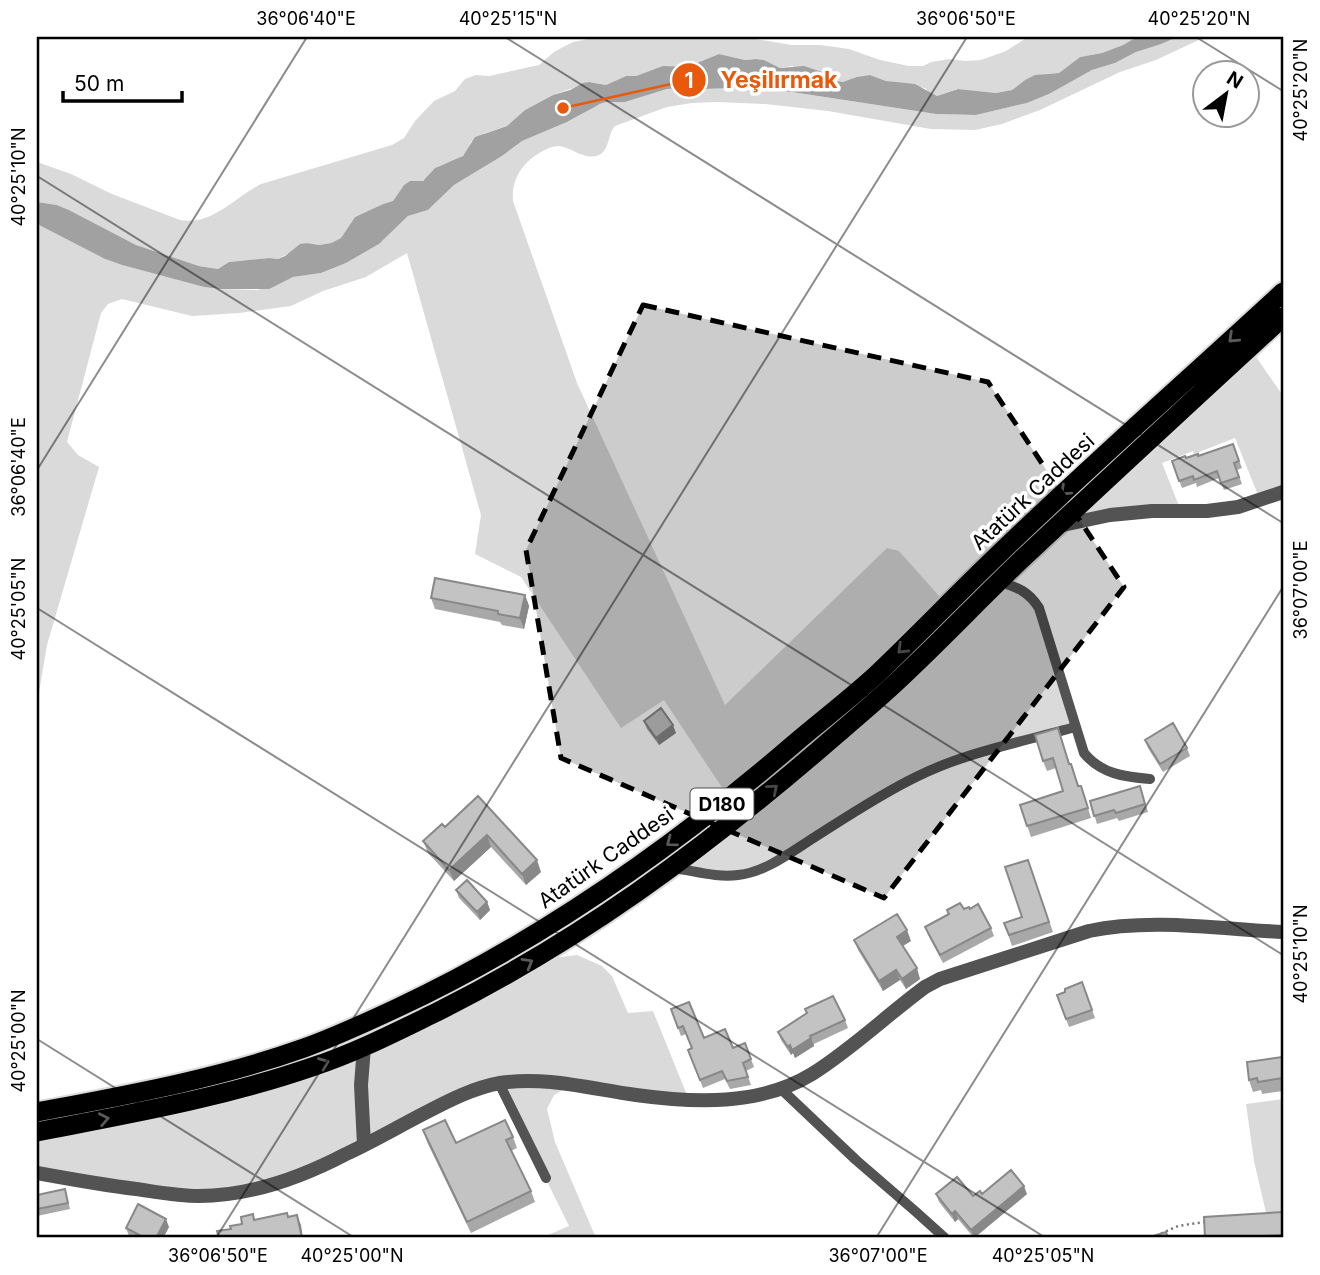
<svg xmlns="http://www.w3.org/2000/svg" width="1320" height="1275" font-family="Inter,sans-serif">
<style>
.green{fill:#dadada}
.water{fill:#a1a1a1}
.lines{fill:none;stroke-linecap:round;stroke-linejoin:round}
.trunk-casing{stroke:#dbdbdb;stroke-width:23}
.path{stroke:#757575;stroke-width:2.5;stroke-dasharray:2 3.5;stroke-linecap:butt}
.service{stroke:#535353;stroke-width:10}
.minor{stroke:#535353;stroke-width:14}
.trunk{stroke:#000;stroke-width:19}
.wall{fill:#a8a8a8}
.shaded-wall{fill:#888}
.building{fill:#c3c3c3;stroke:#888;stroke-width:2}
.oneway{stroke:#595959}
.marked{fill:#000;fill-opacity:0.2;stroke:#000;stroke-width:5;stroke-dasharray:14 9;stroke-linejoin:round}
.ticks{fill:none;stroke:#000;stroke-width:2;stroke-opacity:0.45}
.labels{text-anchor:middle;stroke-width:7;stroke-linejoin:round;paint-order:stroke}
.shield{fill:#fff;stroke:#4c4c4c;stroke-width:2}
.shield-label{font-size:19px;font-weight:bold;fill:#000}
.street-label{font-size:21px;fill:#000;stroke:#fff}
.leader{fill:none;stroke:#e8590c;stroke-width:2.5}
.callout-dot{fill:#e8590c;stroke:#fff;stroke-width:2.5}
.mark-label{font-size:21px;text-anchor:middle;font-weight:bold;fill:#fff}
.callout-label{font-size:23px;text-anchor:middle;font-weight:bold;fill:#e8590c;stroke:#fff;stroke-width:7;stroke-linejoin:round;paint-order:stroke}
.neatline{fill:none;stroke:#000;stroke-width:2.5}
.ticks-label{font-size:18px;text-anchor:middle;fill:#000}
</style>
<rect width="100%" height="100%" fill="#fff"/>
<!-- green -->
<path class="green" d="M599 37H743L792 45H821L849 49 880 60 909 66H923L931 62 950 59 965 61 981 60 1006 51 1028 37H1137L1123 45 1102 53 1080 57 1059 73 1044 74 1025 80 1012 90 996 93 957 89 937 96 931 94 925 88 886 81 870 75 843 82 792 66 780 68 764 60 756 59 745 60 719 54 687 67 653 70 636 76H626L606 85 589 82 553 95 525 110 507 126 485 133 471 142C465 162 453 159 437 167 432 170 430 175 425 179 420 183 411 184 404 185L393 201 383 204 355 217 341 238 331 243 319 245 307 243 278 259 269 258 229 262 218 269 199 266 136 245 69 210 57 205 37 202V162L71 174 112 194 180 220C212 226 235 197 261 184L392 145 404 138 415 121 434 101 455 91 465 79 476 75 489 76 539 65 554 52 565 46 573 42Z
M1177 37H1205L1156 60 1120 72 1040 110 1002 124 975 130 931 129 828 111 765 104 717 102 692 103 667 107 615 126C607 135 610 153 596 156 583 159 572 148 560 146 554 146 550 147 545 150 524 160 511 178 513 201L577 383 725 705 887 548 899 551 947 605 729 798 664 700 621 728 521 577 475 554 481 515 407 253 366 277 323 291 291 306 239 313 192 316 122 299 108 304 101 313 67 442 78 455 99 467 47 645 37 704V224L105 259 122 265 204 287 220 289 258 290 293 277 321 273 346 263 379 244 408 216 428 210 454 185 502 156 522 141 567 122 582 114 590 108 606 102H625L667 89 693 87 703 89 735 88 792 92 936 114 976 115 1027 103 1049 94 1092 70 1115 63 1136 52Z
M1250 348 1283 396V492L1260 500 1235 438 1194 454 1193 451 1162 463 1181 511 1057 526Z
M999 582 1033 598 1075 727 918 775 782 858 737 876 674 868Z
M577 955 602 966 612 976 628 1013 653 1011 689 1100 574 1084 554 1095 547 1109 555 1142 596 1238H541L569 1226 499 1084 344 1156 226 1194 37 1173V1132L312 1067 535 960Z
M1283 1099V1216L1267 1217 1254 1161 1246 1104Z"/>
<!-- water -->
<path class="water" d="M1137 37H1177L1161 44 1136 52 1115 63 1092 70 1049 94 1027 103 976 115 936 114 792 92 735 88 703 89 693 87 667 89 625 102H606L600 104 567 122 522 141 502 156 454 185 428 210 408 216 379 244 346 263 321 273 293 277 269 289H220L204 287 122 265 105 259 37 224V202L57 205 69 210 136 245 199 266 218 269 229 262 269 258 278 259 285 256 300 244 307 243 319 245 331 243 341 238 355 217 383 204 393 201 404 185 410 181H423L435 168 463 156 475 137 507 126 525 110 553 95 570 90 583 83 589 82 606 85 626 76H636L663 66 687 67 719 54 745 60 756 59 764 60 780 68 804 66 822 72 833 80 843 82 857 77 870 75 886 81 915 84 937 96 958 89 996 93 1012 90 1025 80 1035 75 1059 73 1080 57 1102 53 1123 45Z"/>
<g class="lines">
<!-- trunk casing -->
<g class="trunk-casing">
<path id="trunk" d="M37 1112C127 1095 217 1079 304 1048 335 1037 365 1023 395 1009 541 941 674 847 795 743 822 720 851 698 877 674 919 634 960 591 1002 551 1094 462 1190 378 1283 292
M37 1132C129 1114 222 1098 312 1067 355 1053 396 1032 437 1012 579 941 700 852 820 749 843 729 867 709 889 689 934 648 976 603 1020 561 1107 479 1195 398 1283 317"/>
</g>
<!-- path -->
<path class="path" d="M1151 1238 1178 1226 1204 1222"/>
<!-- service -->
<path class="service" d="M999 582C1018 587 1029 592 1039 608L1084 753C1101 774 1125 777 1150 779
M674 868C695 871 718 878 738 875 766 872 791 852 815 837 848 816 881 794 916 777 966 752 1022 742 1075 727
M499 1083 546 1178
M781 1089 856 1160 915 1211 945 1238"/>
<!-- minor -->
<path class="minor" d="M1058 526 1110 515 1152 511H1207L1238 507 1283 492
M364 1145 361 1085 364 1047
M37 1173C70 1179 103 1185 136 1189 157 1192 178 1196 199 1196 250 1196 302 1177 346 1154 372 1142 396 1128 421 1115 446 1102 472 1088 500 1083 546 1076 591 1089 636 1095 694 1103 760 1106 812 1074 852 1049 887 1015 925 987L940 979 1089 931C1150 918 1221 929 1283 932"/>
<!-- trunk -->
<use href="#trunk" class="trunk"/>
</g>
<!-- wall -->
<path class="wall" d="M1233 444 1242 468 1237 470 1242 484 1224 490 1219 478 1197 487 1196 483 1182 488 1172 461 1198 456Z
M525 595 529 606 524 629 502 625 500 622 435 609 431 598Z
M644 721 676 733 659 745 647 729Z
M1058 728 1070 764 1079 786H1081L1091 818 1031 837 1020 805 1063 791 1056 768 1047 771 1043 761Z
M1145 740 1187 748 1190 756 1163 772 1148 748Z
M1140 786 1148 812 1119 821 1117 818 1097 824 1090 801Z
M478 796 541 872 526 885 491 847 454 881 428 853 423 841 445 827Z
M1028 860 1053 932 1012 946 1004 923 1022 917Z
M456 890 487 902 490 910 480 920 459 898Z
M964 909 991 928 994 936 943 963 928 935 925 927 948 914 947 910Z
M854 940 911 941 903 946 920 979 906 989 900 980 883 991 858 950Z
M1082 982 1095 1018 1069 1027 1057 995 1065 992Z
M671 1009 704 1038 733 1048 745 1043 754 1067 746 1071 751 1085 730 1089 725 1079 703 1088 688 1050 692 1048 686 1034 681 1036Z
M845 1020 848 1028 814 1044V1046L795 1058 793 1053 791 1055 781 1040 778 1032Z
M1283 1057V1091L1262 1094 1261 1090 1253 1092 1249 1080Z
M423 1130 456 1143 513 1137 517 1148 511 1151 531 1191 535 1202 471 1233 427 1142Z
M65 1189 70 1209 37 1216V1195Z
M936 1194 973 1196 982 1194H1027L974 1238 958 1219 955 1222 939 1202Z
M1283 1212V1238H1205Z
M169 1227 163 1238H132L129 1236 126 1228Z"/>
<!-- shaded-wall -->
<path class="shaded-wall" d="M525 595 529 606 524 629 520 618Z
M673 725 676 733 659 745 656 738Z
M487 835 491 847 454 881 449 870Z
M537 860 541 872 526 885 522 874Z
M487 902 490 910 480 920 477 912Z
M907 930 911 941 901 947 897 937Z
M917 968 920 979 906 989 902 979Z
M896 970 900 980 883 991 879 981Z
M811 1038 814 1046 795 1058 792 1050Z
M790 1045 793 1053 791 1055 788 1047Z
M1024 1186 1027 1194 974 1238 971 1230Z
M955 1211 958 1219 955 1222 952 1214Z
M297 1215 301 1225 303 1238H302Z
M166 1219 169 1227 163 1238H156Z"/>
<!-- building -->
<path class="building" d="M1233 444 1239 461 1234 463 1239 477 1221 483 1217 471 1194 480 1193 476 1179 481 1172 461 1185 456 1186 458 1198 454V456Z
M435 578 525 595 520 618 498 614V611L431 598Z
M661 708 673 725 656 738 644 721Z
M1173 723 1187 748 1160 764 1145 740Z
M1058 728 1069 764H1071L1078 786H1081L1088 808 1027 826 1020 805 1063 791 1053 758 1043 761 1035 735Z
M1140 786 1145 804 1116 813 1114 810 1094 816 1090 801Z
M478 796 537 860 522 874 487 835 449 870 423 841 442 824 445 827Z
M1028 860 1049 922 1009 935 1004 923 1022 917 1005 867Z
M467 880 487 902 477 912 456 890Z
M960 903 964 909 969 907 970 909 978 904 991 928 940 955 925 927 949 914 947 910Z
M897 914 907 930 897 937 917 968 902 979 896 970 879 981 854 940Z
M1082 982 1092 1010 1066 1019 1057 995 1065 992V989Z
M833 996 845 1020 810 1036 811 1038 792 1050 790 1045 788 1047 778 1032 807 1013 805 1009Z
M689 1002 704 1038 725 1029 733 1048 745 1043 751 1059 743 1063 748 1077 727 1081 722 1071 700 1080 688 1050 692 1048 683 1026 678 1028 671 1009Z
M1283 1057V1078L1258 1082 1257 1078 1249 1080 1247 1062Z
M445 1120 456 1143 505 1120 513 1137 506 1140 531 1191 467 1222 423 1130Z
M1011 1170 1024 1186 971 1230 955 1211 952 1214 936 1194 957 1177 973 1196 980 1191 982 1194Z
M65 1189 68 1203 37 1209V1195Z
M138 1204 166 1219 156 1238H145L126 1228Z
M1283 1212V1235L1229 1238H1205L1204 1217Z
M287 1213 288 1217 297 1215 302 1238H219L217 1231 231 1229 230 1226 242 1224 241 1217 253 1214 254 1220Z
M1166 1232 1168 1238H1147Z"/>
<!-- one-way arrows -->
<defs><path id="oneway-chevron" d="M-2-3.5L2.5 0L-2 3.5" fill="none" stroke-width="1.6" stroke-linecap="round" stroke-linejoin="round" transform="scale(1.75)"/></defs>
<g class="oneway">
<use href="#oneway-chevron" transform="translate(1233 338) rotate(137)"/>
<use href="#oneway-chevron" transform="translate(1065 491) rotate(137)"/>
<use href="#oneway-chevron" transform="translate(902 649) rotate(136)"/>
<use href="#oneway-chevron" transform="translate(773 789) rotate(-40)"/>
<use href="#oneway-chevron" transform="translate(671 842) rotate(143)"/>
<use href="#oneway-chevron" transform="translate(528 963) rotate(-30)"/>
<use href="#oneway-chevron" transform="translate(324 1063) rotate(-21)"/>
<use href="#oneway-chevron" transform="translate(104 1119) rotate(-11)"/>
</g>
<!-- marked area -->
<path class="marked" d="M643 305 988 382 1124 587 884 898 561 758 526 550Z"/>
<!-- ticks -->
<path class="ticks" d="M505 37 1283 523M1196 37 1283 91M37 176 1283 955M37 470 307 37M37 608 1046 1238M37 1039 355 1238M216 1238 967 37M876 1238 1283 587"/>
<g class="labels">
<!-- shield labels -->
<rect class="shield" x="690.5" y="788.5" width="63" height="31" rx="5"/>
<g class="shield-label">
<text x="722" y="811">D180</text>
</g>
<!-- street labels -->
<g class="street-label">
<text transform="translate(1033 492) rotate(-43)" y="7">Atatürk Caddesi</text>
<text transform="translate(606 858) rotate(-35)" y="7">Atatürk Caddesi</text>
</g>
</g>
<!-- callouts -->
<path class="leader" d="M563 108L689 80"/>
<g class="callout-dot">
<circle cx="563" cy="108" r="7"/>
<circle cx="689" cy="80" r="18"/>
</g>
<g class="mark-label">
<text x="689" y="88">1</text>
</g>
<g class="callout-label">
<text x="779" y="88">Yeşilırmak</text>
</g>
<!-- border -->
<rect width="1320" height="1275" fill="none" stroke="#ffffff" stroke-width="77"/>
<!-- north arrow -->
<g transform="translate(1226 94) rotate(32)"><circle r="33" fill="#ffffff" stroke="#999999" stroke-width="2"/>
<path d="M0-5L12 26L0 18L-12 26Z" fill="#000000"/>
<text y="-10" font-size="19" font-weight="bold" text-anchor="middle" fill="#000000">N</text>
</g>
<!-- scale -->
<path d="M63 91v10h119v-10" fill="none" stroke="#000000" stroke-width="3.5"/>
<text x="74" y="91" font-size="21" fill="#000000" stroke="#ffffff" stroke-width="5" paint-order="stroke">50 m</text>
<rect x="38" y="38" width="1244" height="1198" class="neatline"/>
<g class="ticks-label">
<text x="306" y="25">36°06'40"E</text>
<text x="508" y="25">40°25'15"N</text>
<text x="966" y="25">36°06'50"E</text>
<text x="1199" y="25">40°25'20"N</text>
<text transform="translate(1301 90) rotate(-90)" y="6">40°25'20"N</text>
<text transform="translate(19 177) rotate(-90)" y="6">40°25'10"N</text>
<text transform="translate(19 467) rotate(-90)" y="6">36°06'40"E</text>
<text transform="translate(1301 590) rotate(-90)" y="6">36°07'00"E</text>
<text transform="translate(19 609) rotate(-90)" y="6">40°25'05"N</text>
<text transform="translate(1301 954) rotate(-90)" y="6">40°25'10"N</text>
<text transform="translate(19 1041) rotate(-90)" y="6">40°25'00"N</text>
<text x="218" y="1262">36°06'50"E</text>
<text x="352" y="1262">40°25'00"N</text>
<text x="878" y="1262">36°07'00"E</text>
<text x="1043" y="1262">40°25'05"N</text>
</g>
</svg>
